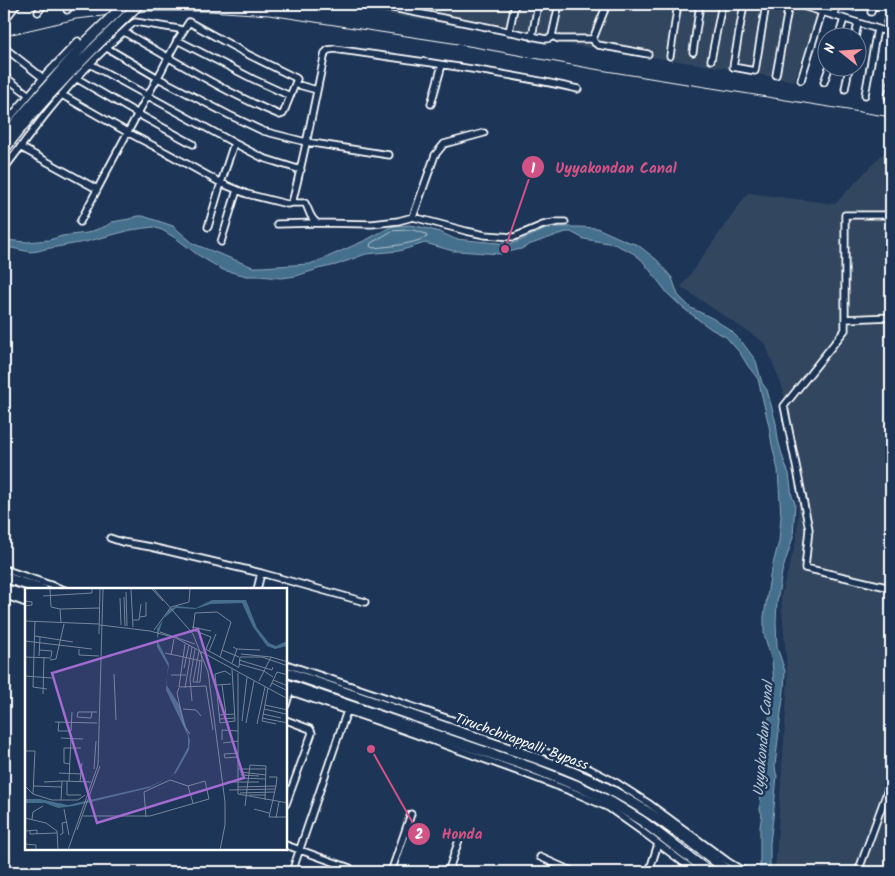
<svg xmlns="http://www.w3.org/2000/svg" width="895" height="876" font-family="Kalam,sans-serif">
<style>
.built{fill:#33465f}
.water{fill:#456f8d;stroke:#8fa9bb}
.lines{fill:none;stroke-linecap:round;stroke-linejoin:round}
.shore{stroke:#b5c5d1;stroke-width:1}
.minor-casing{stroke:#fff;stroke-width:9}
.highway-casing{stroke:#fff;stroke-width:12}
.minor{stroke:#1d3557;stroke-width:5.5}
.highway{stroke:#1d3557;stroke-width:9}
.rail{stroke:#fff;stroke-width:1}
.highway-bridge-casing{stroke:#fff;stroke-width:12;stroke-linecap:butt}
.highway-bridge{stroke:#1d3557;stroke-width:9}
.labels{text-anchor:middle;stroke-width:5;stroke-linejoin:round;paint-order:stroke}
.street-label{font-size:14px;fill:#fff;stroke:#1d3557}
.water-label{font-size:15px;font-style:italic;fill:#b5c5d1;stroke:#1d3557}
.inset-road{fill:none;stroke:#77869a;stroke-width:1}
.view{fill:#a36bd2;fill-opacity:0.15;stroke:#a36bd2;stroke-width:2.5}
.inset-edge{fill:none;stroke:#fff;stroke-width:2.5}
.leader{fill:none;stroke:#d15284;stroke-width:2}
.callout-dot{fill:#d15284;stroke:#1d3557;stroke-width:2}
.mark-label{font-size:15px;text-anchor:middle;font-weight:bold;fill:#fff}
.callout-label{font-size:15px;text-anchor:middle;font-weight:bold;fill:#d15284;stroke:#1d3557;stroke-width:5;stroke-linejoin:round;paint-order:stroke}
</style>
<rect width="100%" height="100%" fill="#1d3557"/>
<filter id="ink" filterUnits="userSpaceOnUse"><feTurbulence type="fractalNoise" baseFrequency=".02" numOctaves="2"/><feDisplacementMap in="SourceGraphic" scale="10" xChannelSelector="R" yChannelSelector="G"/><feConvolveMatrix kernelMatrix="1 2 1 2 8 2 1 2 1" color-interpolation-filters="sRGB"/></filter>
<g filter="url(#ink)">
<!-- built -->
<path class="built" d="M326 4H782L818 15 794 81 731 69 564 44Z
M891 145V872H775L788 681 781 596 797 538 799 490 783 389 765 343 681 287 748 193 835 204Z"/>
<!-- water -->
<path class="water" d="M138 216H143L173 226 194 244 253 267H261L310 264 323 259 366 240 390 227 395 226 410 225 421 227 440 232 455 239 509 244 517 242 551 227H579L597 228 626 241 638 245 657 260 672 278 678 295 691 308 712 318 730 330 742 342 756 361 762 383 767 390 776 423 778 440 783 458 789 474 792 496 795 503 793 537 782 572 777 602 776 622 777 647 785 671 784 689V691L781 713 775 766 776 773 777 775 773 818 770 843V872H760V827L762 814 760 810 761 781 767 751 768 726 774 683 772 661 764 634V617L770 576 779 541 781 517 778 470 772 445 769 426 758 379 748 366 740 353 726 337 711 329 683 308 668 294 642 260 633 253 614 244 584 239 571 232H566L531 244 521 249 500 254 458 251H453L425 243 399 251 366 254 336 265 318 269 296 276 281 278 259 276H247L223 270 198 255 177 239 162 230 153 227 131 230 85 242 45 249 38 251 30 252 12 248H4V240L27 242 49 240 62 236 87 233 106 226 112 222 129 219Z"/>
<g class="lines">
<!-- shore -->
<path class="shore" d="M413 230 426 234 427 237C409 245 392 246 373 248L370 246 371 243 392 231Z"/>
<!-- minor casing -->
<g class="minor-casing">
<path id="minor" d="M373 4 546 39 550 38 552 36 559 4
M607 4 593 39 595 43 598 45 648 54
M744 4 733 67 755 71 766 4
M796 4 891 33
M854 7 855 4
M67 10 72 4
M38 12 44 4
M871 12 874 4
M833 15 838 4
M4 21 17 4
M887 22 891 11
M124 32C175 61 226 93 280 115L283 114 297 79 296 78 247 54 189 22 182 33
M509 32 515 4
M552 36 559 39H593
M532 37 538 4
M838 38 844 19
M855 38 858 23
M177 40 253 79 290 96
M107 48 158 78 229 115 263 131 306 142 389 155
M6 49 43 78
M693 52 700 4
M670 56 678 4
M711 60 722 4
M90 64 234 143 263 158 301 170
M776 75 789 4
M4 76 29 95
M76 78 138 114 193 144
M801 80 822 12
M824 82 829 68
M295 84 317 90
M845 89 849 68
M62 95 127 132 167 153 221 183 247 194 287 204 292 203C305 154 314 103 325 53L328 50 335 49C416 61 498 71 578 89
M865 95 877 29
M888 97 891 82
M431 104 442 65
M4 125 43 78 78 41
M20 147 97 189
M4 169C31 133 58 96 90 64 103 50 118 37 132 24L135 22 179 29 181 30 182 33C173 46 166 63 158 77 131 125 106 173 80 222
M292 203H305C310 210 308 216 317 223L372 224 398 221 413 217 466 231 485 235 514 237 543 225 558 222H565
M891 215H845V319L891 317
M413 217 435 155 444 144 484 133
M277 224 317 223
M208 227 221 183 234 143
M221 242 237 190
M845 319V330L784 406 809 529 805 568 891 588
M110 538 122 542 151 547 261 573 365 602
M4 569 65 590
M257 590 261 573
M4 595 26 603
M286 664 529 746 584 766 617 783 648 803 727 861 745 872
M286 690 400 729 528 775 575 793 609 808 640 830 696 872
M286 705 290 692
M286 720 310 729 312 733 286 804
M286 845 350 868 348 872
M540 857 574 872
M292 872 347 711
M391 872 411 814
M448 872 459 840
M649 872 658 844
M858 872 891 781"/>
</g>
<!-- highway casing -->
<g class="highway-casing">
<path id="highway" d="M4 138 12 127 65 66 87 41
M4 150C31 113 63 80 95 47
M4 577 43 590
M4 589 26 596
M286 672C350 694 413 716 477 738 523 754 571 768 614 792 655 814 693 843 729 872
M286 684 530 767 578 786 611 802 642 821 709 872"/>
</g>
<!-- minor -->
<use href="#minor" class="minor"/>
<!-- highway -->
<use href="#highway" class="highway"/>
<!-- rail -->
<path class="rail" d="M4 36 76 19 147 11H209L269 15 452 43 594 69 891 117"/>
<!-- highway-bridge casing -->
<g class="highway-bridge-casing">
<path id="highway-bridge" d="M87 41 125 4
M95 47 139 4"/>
</g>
<!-- highway-bridge -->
<use href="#highway-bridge" class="highway-bridge"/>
</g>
</g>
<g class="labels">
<!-- street labels -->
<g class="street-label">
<text transform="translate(522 741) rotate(20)" y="5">Tiruchchirappalli Bypass</text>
</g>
<!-- water labels -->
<g class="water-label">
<text transform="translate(763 739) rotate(-85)" y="5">Uyyakondan Canal</text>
</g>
</g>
<!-- overview -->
<g transform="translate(25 588)">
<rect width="262" height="262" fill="#1d3557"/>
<path d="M187 12H221L232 40 244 55 251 58 262 53V58L250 61 242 58 228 39 217 15 186 16 170 21 151 20 138 31 132 52 144 76 141 96 155 118 165 152 164 162 151 185 124 200 49 218 33 220 20 215H0V211H15L43 217 126 198 148 187 163 159V148L141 102 143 78 132 59V41L144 22 151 18 171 20Z" fill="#456f8d"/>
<path class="inset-road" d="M25 1 26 19 35 21 36 34M106 1 108 39M127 1 138 13M129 1 168 46 183 84 200 214V237L195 262M101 4 102 38M18 8 67 5V1M99 9 100 38M95 10 96 37M0 13 7 14V17L0 18M35 21 75 20M115 29 121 28V14M108 32H114L116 16M0 33 74 36M10 33 8 99 22 101M75 37 125 43 151 50 263 111M167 39 186 43M129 42 146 19 164 14 165 1M135 44 170 56M74 46 75 1M10 48 48 54M0 53 67 61M160 56 154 99 181 98 188 142M54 61V67L74 68M212 61 235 62M14 62 27 63 26 69M197 62 214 69M174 63 168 94H175L177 73M184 63 191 46M140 65 177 73 176 64M216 66 246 69M146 67 149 51M14 68 15 49M0 69 26 70M195 69 206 34 192 24 170 25 168 42 186 49 181 61 182 62 184 63 195 69 213 79 214 80M25 72 31 71 39 36M214 72 247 82 248 79M207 75 212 61 208 59M214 76 239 83 246 69 263 74M214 79 215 69H237L263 78M159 80 164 57M213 85V206L263 215M89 86 91 132M146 87H161M206 87 200 83 190 86 195 135 210 133 207 81M0 88 27 90M248 92 263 98M234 93 239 83 248 89M172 94 175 72M247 95 261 102M191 97 206 96M197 97 201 127M245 99 252 84 263 87M154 100 152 105 159 137 165 146M160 100 167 59M243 100 237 133 251 136M18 106 19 69M167 113 165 91 170 61M240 117 263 122M158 121 171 122 176 128M239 121 261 126M67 124H53L52 129 66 130 67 124H72M238 126 256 130M194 127 210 126M237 130 263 135M194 131 210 130M217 133 222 89M30 134 72 135M34 134 33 143H46L47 124M221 135 229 93M232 136 240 99M36 150 58 151M197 152V142L213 143M198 155 213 153M0 163H10L8 206M213 165 199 166 200 170 213 169M45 176 39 175V160H56M69 181 71 153M213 181H241M215 184 241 187M34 185 56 186M216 187 234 188M244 189H252L251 198M215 190 241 191M42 193V207H56M44 193 46 150M19 194 37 193M55 194 57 175M202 194H234M0 198 8 206 27 212H53L60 207M9 198 36 199M213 199 251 198 244 229H263M204 202 250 201M215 205 249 204M224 207H241M36 212 37 193 66 194M220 218 225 177 241 178 240 212M39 221 44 247M229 221 244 225M58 228H125L184 211 180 193 163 198 168 215M121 229 119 204 145 192 163 198M0 230 21 235 32 243 33 262M251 230 254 214M7 231 8 224 18 218M52 242 75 178M0 243 12 242V246M5 243V246L32 245M35 247 38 245 37 235 42 234M0 256 11 257V262M43 262 73 177 78 1"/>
<path class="view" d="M173 41 219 190 72 235 27 85Z"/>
<rect width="262" height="262" class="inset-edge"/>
</g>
<!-- callouts -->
<path class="leader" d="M505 249L533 167M371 749L419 834"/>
<g class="callout-dot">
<circle cx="505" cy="249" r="5"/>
<circle cx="371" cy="749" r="5"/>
<circle cx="533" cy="167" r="12"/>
<circle cx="419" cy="834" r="12"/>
</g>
<g class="mark-label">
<text x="533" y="173">1</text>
<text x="419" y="839">2</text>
</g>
<g class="callout-label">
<text x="616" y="173">Uyyakondan Canal</text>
<text x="462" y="839">Honda</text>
</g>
<!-- margin -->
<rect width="895" height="876" fill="none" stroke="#1d3557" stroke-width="20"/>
<rect x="10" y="10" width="875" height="856" fill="none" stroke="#fff" stroke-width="2" filter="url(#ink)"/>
<!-- north arrow -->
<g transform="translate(842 52) rotate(287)"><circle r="24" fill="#1d3557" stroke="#77869a"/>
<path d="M0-4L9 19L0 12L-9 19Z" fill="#ff9aa2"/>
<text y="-8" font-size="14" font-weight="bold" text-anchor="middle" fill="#ffffff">N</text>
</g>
</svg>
